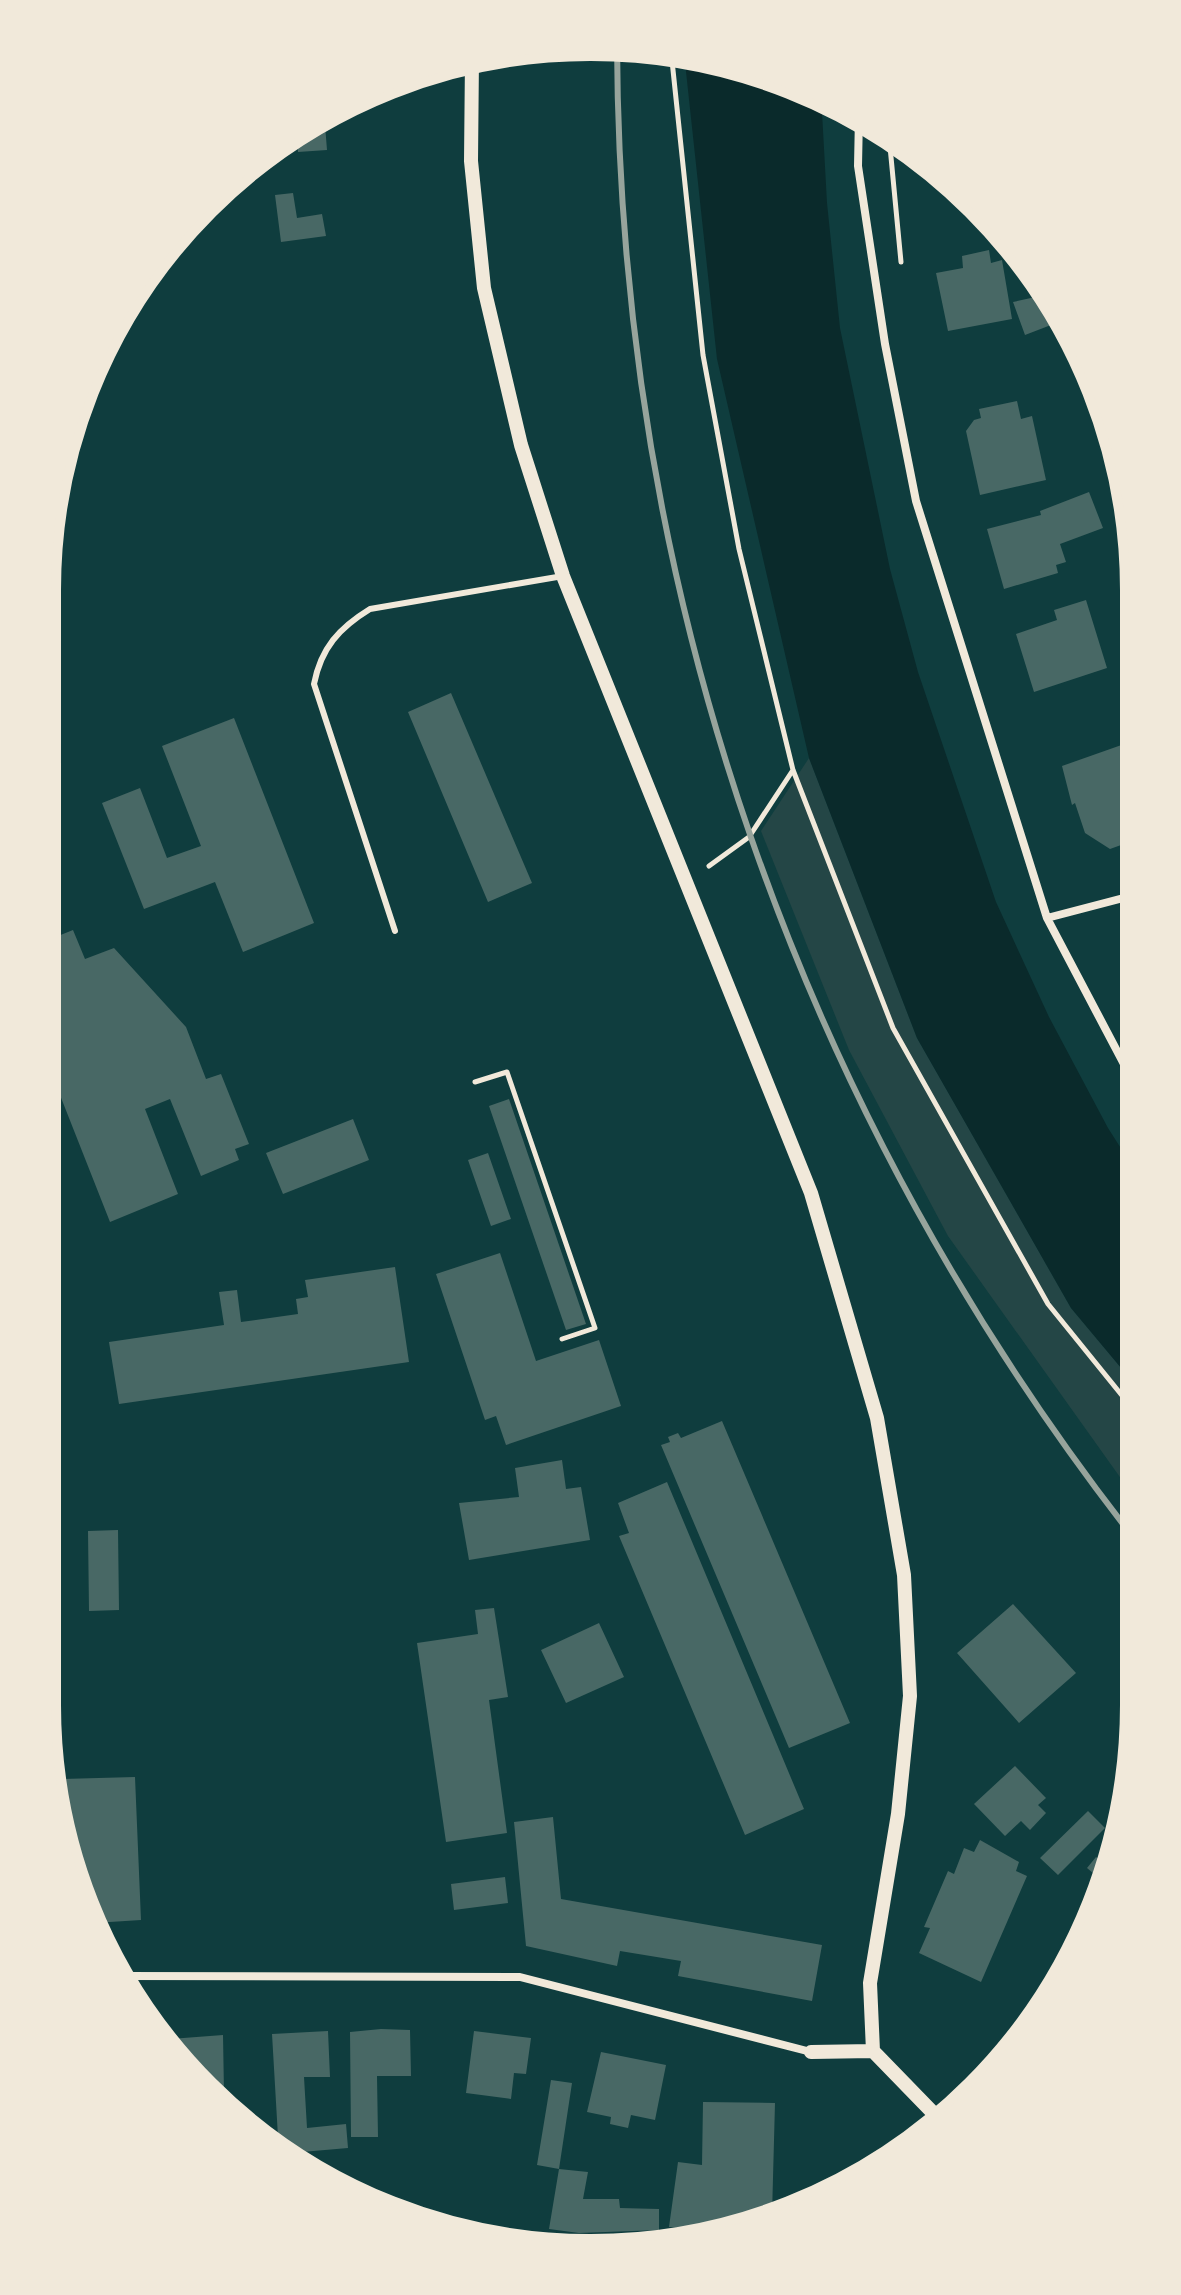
<svg xmlns="http://www.w3.org/2000/svg" width="1181" height="2295" font-family="Lora,serif">
<style>
.green{fill:#244646}
.water{fill:#0a2a2b}
.building{fill:#486865}
.lines{fill:none;stroke-linecap:round;stroke-linejoin:round}
.path{stroke:#f1e9da;stroke-width:5}
.service{stroke:#f1e9da;stroke-width:6}
.minor{stroke:#f1e9da;stroke-width:8}
.tertiary{stroke:#f1e9da;stroke-width:14}
.rail{stroke:#97a49c;stroke-width:6}
.rim{fill:none;stroke:#f1e9da;stroke-width:10}
</style>
<rect width="100%" height="100%" fill="#0f3d3e"/>
<!-- green -->
<path class="green" d="M809 758 917 1038 1071 1308 1137 1387V1501L948 1236 849 1050 761 831Z"/>
<!-- water -->
<path class="water" d="M684 53 732 61 821 94 827 203 840 328 890 569 918 672 996 902 1049 1017 1108 1128 1136 1172 1137 1387 1071 1308 917 1038 809 758 717 359Z"/>
<!-- building -->
<path class="building" d="M324 112 327 150 298 152 297 130Z
M927 162 934 166 946 174 928 175Z
M293 193 297 218 322 214 326 236 281 242 275 195Z
M989 250 991 263 1002 260 1012 319 948 331 936 273 963 268 962 256Z
M1040 296 1051 325 1025 335 1013 302Z
M1017 401 1021 419 1032 416 1046 480 980 495 966 431 974 420 981 418 979 409Z
M1089 492 1103 528 1060 544 1066 562 1056 565 1058 573 1004 589 987 529 1041 515 1040 511Z
M1134 598 1135 644 1132 645 1122 620 1131 616 1125 601Z
M1086 600 1107 668 1034 692 1016 634 1057 620 1054 610Z
M451 693 532 883 488 902 408 712Z
M234 718 314 923 243 952 215 882 144 909 102 803 140 788 167 858 201 846 162 746Z
M1130 742 1135 756V840L1110 849 1085 833 1075 803 1072 805 1062 766Z
M73 930 85 959 114 948 186 1027 206 1079 221 1074 249 1144 235 1149 239 1160 201 1176 170 1099 145 1109 178 1194 110 1222 43 1052V942Z
M509 1099 586 1324 566 1330 489 1106Z
M353 1119 369 1160 283 1194 266 1153Z
M488 1153 511 1219 491 1226 468 1160Z
M500 1253 536 1361 599 1340 621 1406 506 1445 496 1416 485 1420 436 1274Z
M395 1267 409 1362 119 1404 109 1342 224 1325 219 1292 237 1290 241 1322 298 1314 296 1299 308 1297 305 1280Z
M722 1421 850 1723 789 1748 661 1445 670 1442 668 1437 678 1433 681 1438Z
M562 1460 566 1489 581 1487 590 1540 469 1560 459 1503 519 1497 515 1468Z
M667 1482 804 1809 745 1835 619 1536 629 1533 618 1503Z
M118 1530 119 1610 89 1611 88 1531Z
M1013 1604 1076 1673 1019 1723 957 1653Z
M494 1608 508 1697 489 1700 507 1833 446 1842 417 1643 478 1634 475 1610Z
M599 1623 624 1677 566 1703 541 1650Z
M1015 1766 1046 1798 1038 1805 1046 1813 1030 1830 1021 1821 1005 1836 974 1804Z
M135 1777 141 1920 94 1923 71 1881 62 1779Z
M1088 1811 1105 1828 1058 1875 1040 1858Z
M553 1817 561 1899 822 1945 812 2001 678 1976 681 1961 620 1951 617 1966 526 1946 514 1822Z
M980 1840 1019 1862 1016 1871 1027 1876 981 1982 919 1953 930 1928 924 1927 948 1871 954 1874 964 1848 974 1852Z
M1096 1857 1112 1870 1106 1884 1087 1868Z
M505 1877 508 1903 454 1910 451 1884Z
M381 2029 410 2030 411 2076H377L378 2137H351L350 2032Z
M328 2031 330 2077H304L307 2128 346 2124 348 2148 279 2154 272 2034Z
M474 2031 531 2038 526 2074 514 2073 511 2099 466 2093Z
M223 2035 224 2093H214L157 2040Z
M601 2052 666 2065 655 2120 631 2115 628 2128 610 2124 611 2117 587 2112Z
M551 2080 572 2083 559 2169 537 2165Z
M703 2102 775 2103 772 2215 731 2227H669L678 2162 702 2165Z
M559 2169 588 2172 583 2199H619L620 2208 659 2209V2230L579 2233 549 2229Z"/>
<g class="lines">
<!-- path -->
<path class="path" d="M671 51 703 355 739 549 793 770 893 1028 1048 1304 1137 1414
M889 136 901 262
M709 866 749 837 793 770
M475 1082 507 1072 595 1328 562 1339"/>
<!-- service -->
<path class="service" d="M395 931 314 684C321 648 339 628 370 609L563 576"/>
<!-- minor -->
<path class="minor" d="M859 116 858 166 885 344 916 501 1047 918 1136 1087
M1047 918 1135 895
M122 1976 520 1977 811 2052"/>
<!-- tertiary -->
<path class="tertiary" d="M472 58 471 161 484 288 521 445 563 576 811 1193 877 1418 904 1575 910 1696 898 1814 870 1983 873 2051 940 2120
M811 2052 873 2051"/>
<!-- rail -->
<path class="rail" d="M617 43C619 592 798 1110 1137 1542"/>
</g>
<!-- crop -->
<path d="M0 0H1181V2295H0ZM590 56H591A534 534 0 0 1 1125 590V1705A534 534 0 0 1 591 2239H590A534 534 0 0 1 56 1705V590A534 534 0 0 1 590 56Z" fill="#f1e9da" fill-rule="evenodd"/>
<path class="rim" d="M590 56H591A534 534 0 0 1 1125 590V1705A534 534 0 0 1 591 2239H590A534 534 0 0 1 56 1705V590A534 534 0 0 1 590 56Z"/>
</svg>
